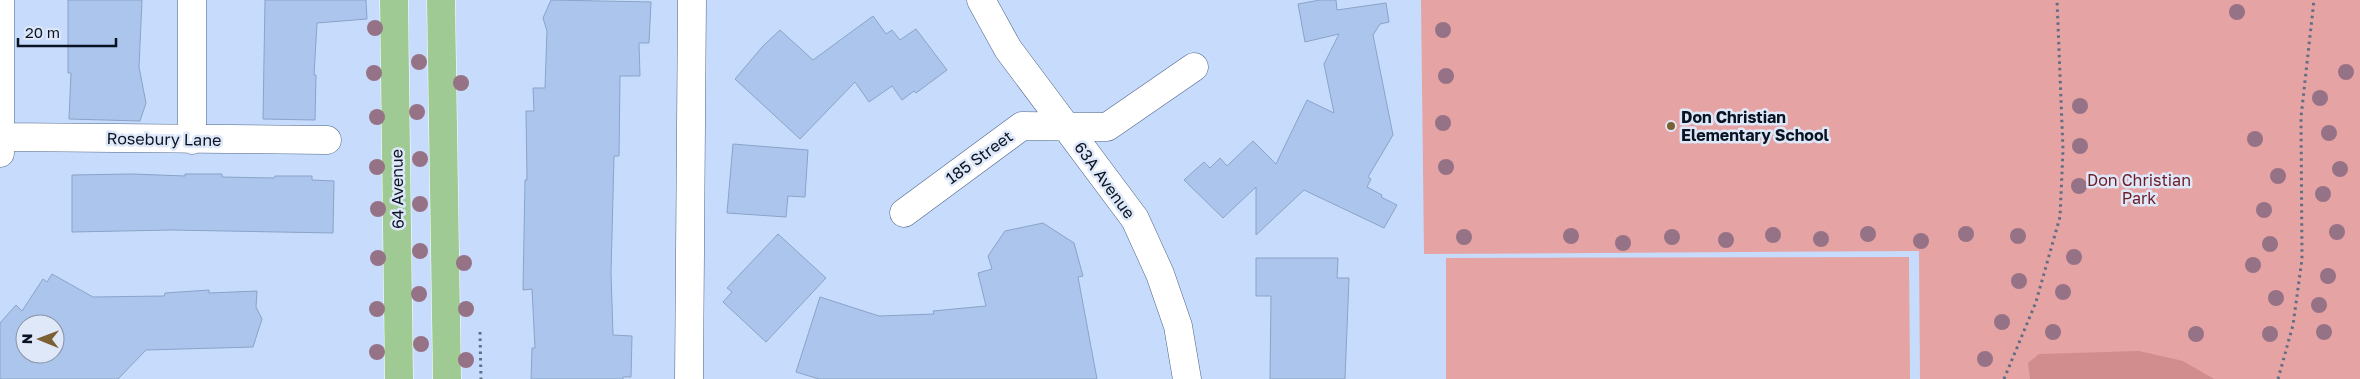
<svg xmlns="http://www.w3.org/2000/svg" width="2360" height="379" font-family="'Golos Text',sans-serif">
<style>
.green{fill:#e6a3a3}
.forest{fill:#d18c8d}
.building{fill:#abc5ec;stroke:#8aa3c8;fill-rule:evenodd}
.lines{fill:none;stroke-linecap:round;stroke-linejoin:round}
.minor-casing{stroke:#4e6487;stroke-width:29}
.major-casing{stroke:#fff;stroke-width:29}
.path{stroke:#5f6e84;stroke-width:3;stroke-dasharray:2.5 4;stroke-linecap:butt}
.minor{stroke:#fff;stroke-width:28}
.major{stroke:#a0ca93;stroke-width:28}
.tree{fill:#967286}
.poi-dot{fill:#7c6033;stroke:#dee8f9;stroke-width:2}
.labels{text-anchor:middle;stroke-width:5;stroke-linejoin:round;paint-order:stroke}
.poi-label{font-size:16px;font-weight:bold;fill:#0a1321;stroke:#dee8f9;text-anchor:start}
.street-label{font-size:16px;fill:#0a1321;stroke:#dee8f9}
.park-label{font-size:16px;fill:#6e1c26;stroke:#dee8f9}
</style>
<rect width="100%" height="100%" fill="#c7dcfc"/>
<!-- green -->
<path class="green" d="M1421 0H2360V379H1920L1919 251 1424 254Z
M1909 257 1910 379H1446V258Z"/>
<!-- forest -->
<path class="forest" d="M2139 351 2183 361 2214 379H2030L2028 363 2039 354Z"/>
<!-- building -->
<path class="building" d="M68 0H142L139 67 146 103 140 121 69 119 71 73H68Z
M265 0H366L367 19 317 23 314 75H316L315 120 263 119Z
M551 0 651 2 649 43H639L640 76H620L619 156H614L611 273 613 335 632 336 631 377H623V379H531L532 348H535L532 289 523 290 525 180H527L526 111H534L533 88H545L547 31 543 18Z
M1320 0H1336L1337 10 1386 3 1389 22 1380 24 1373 35 1393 135 1368 177 1371 179 1367 187 1382 195 1381 197 1397 205 1384 228 1304 190 1256 235V187L1223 218 1184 180 1204 162 1210 168 1220 158 1227 166 1253 141 1276 164 1307 100 1334 113 1324 64 1339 34 1305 42 1298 4Z
M873 16 886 34 892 30 900 40 916 29 947 70 916 93 914 91 902 100 892 86 869 102 855 82 800 139 735 79 763 46 780 30 813 60Z
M733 144 808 150 805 197 788 196 786 217 727 213Z
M132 174 185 176V174H222V177L274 178 275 176H312V180L334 181 333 233 171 230 72 232V175Z
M1043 223 1074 243 1083 276 1078 277 1097 379H819L796 372 820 297 879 316 934 314 933 311 986 306 978 273 992 269 988 256 1005 231Z
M778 234 826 278 766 342 723 302 732 292 727 288Z
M1256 258H1338L1337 278H1349L1345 379H1270L1271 296H1256Z
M52 274 93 297 164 296 165 293 209 290V293L257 291 256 307 262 319 253 347 146 350 118 379H0V323L16 305 22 311 43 279 47 282ZM25 324H55V354H25Z"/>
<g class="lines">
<!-- minor casing -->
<g class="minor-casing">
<path id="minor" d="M192 0V140
M981 0 1008 49 1135 219 1160 274 1178 326 1187 379
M2 137 327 140
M0 153V0
M904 213 1022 126 1107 127 1194 67
M689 379 692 0"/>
</g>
<!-- major casing -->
<g class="major-casing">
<path id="major" d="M394 0 399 379
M441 0 447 379"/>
</g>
<!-- path -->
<path class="path" d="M480 332 481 379
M2004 379 2036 302 2060 217 2063 150 2057 0
M2278 379 2293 325 2302 259 2301 117 2314 0"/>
<!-- minor -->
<use href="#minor" class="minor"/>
<!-- major -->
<use href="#major" class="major"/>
</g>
<!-- trees -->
<g class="tree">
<circle cx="2237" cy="12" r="8"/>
<circle cx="375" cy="28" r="8"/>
<circle cx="1443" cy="30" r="8"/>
<circle cx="419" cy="62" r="8"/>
<circle cx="2346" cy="72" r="8"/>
<circle cx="374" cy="73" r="8"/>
<circle cx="1446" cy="76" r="8"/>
<circle cx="461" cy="83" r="8"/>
<circle cx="2320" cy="98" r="8"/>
<circle cx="2080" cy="106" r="8"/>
<circle cx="417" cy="112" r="8"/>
<circle cx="377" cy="117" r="8"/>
<circle cx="1443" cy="123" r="8"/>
<circle cx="2329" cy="133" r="8"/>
<circle cx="2255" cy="139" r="8"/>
<circle cx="2080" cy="146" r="8"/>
<circle cx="420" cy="159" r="8"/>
<circle cx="377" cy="167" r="8"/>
<circle cx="1446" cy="167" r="8"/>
<circle cx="2340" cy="169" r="8"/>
<circle cx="2278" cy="176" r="8"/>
<circle cx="2079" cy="186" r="8"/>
<circle cx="2323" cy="194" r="8"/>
<circle cx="420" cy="204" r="8"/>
<circle cx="378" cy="209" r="8"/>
<circle cx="2264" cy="210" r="8"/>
<circle cx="2337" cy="232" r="8"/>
<circle cx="1868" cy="234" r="8"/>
<circle cx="1966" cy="234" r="8"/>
<circle cx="1773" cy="235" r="8"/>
<circle cx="1571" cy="236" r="8"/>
<circle cx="2018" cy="236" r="8"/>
<circle cx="1464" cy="237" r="8"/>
<circle cx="1672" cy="237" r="8"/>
<circle cx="1821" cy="239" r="8"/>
<circle cx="1726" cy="240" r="8"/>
<circle cx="1921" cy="241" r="8"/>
<circle cx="1623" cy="243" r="8"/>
<circle cx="2270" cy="244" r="8"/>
<circle cx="420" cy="251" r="8"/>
<circle cx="2074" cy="257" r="8"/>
<circle cx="378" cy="258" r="8"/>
<circle cx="464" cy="263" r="8"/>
<circle cx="2253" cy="265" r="8"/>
<circle cx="2328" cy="276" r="8"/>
<circle cx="2019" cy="281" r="8"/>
<circle cx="2063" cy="292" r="8"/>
<circle cx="419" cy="294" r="8"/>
<circle cx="2276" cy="298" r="8"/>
<circle cx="2319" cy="305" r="8"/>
<circle cx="377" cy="309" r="8"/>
<circle cx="466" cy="309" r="8"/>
<circle cx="2002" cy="322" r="8"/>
<circle cx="2053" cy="332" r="8"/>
<circle cx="2324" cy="332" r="8"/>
<circle cx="2196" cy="334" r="8"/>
<circle cx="2270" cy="334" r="8"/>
<circle cx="421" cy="344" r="8"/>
<circle cx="377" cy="352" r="8"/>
<circle cx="1985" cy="359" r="8"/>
<circle cx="466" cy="360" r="8"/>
</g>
<!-- markers -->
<circle class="poi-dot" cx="1671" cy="126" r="5"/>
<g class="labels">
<!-- poi labels -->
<g class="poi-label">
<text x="1681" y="123">Don Christian<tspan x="1681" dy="18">Elementary School</tspan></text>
</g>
<!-- street labels -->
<g class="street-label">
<text transform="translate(164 139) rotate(1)" y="6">Rosebury Lane</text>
<text transform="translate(979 157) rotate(-36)" y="6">185 Street</text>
<text transform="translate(1105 180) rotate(54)" y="6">63A Avenue</text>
<text transform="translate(397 189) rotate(-91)" y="6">64 Avenue</text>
</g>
<!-- park labels -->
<g class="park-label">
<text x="2139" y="186">Don Christian<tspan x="2139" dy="18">Park</tspan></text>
</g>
</g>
<!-- north arrow -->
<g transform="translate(40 339) rotate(271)"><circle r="24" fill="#dee8f9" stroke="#8993a3"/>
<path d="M0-4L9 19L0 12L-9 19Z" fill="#7c6033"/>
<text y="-8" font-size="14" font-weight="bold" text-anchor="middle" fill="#0a1321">N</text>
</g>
<!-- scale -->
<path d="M18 38v8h98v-8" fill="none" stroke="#0a1321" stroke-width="2.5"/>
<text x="25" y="38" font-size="15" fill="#0a1321" stroke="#dee8f9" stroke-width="4" paint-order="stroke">20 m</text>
</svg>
